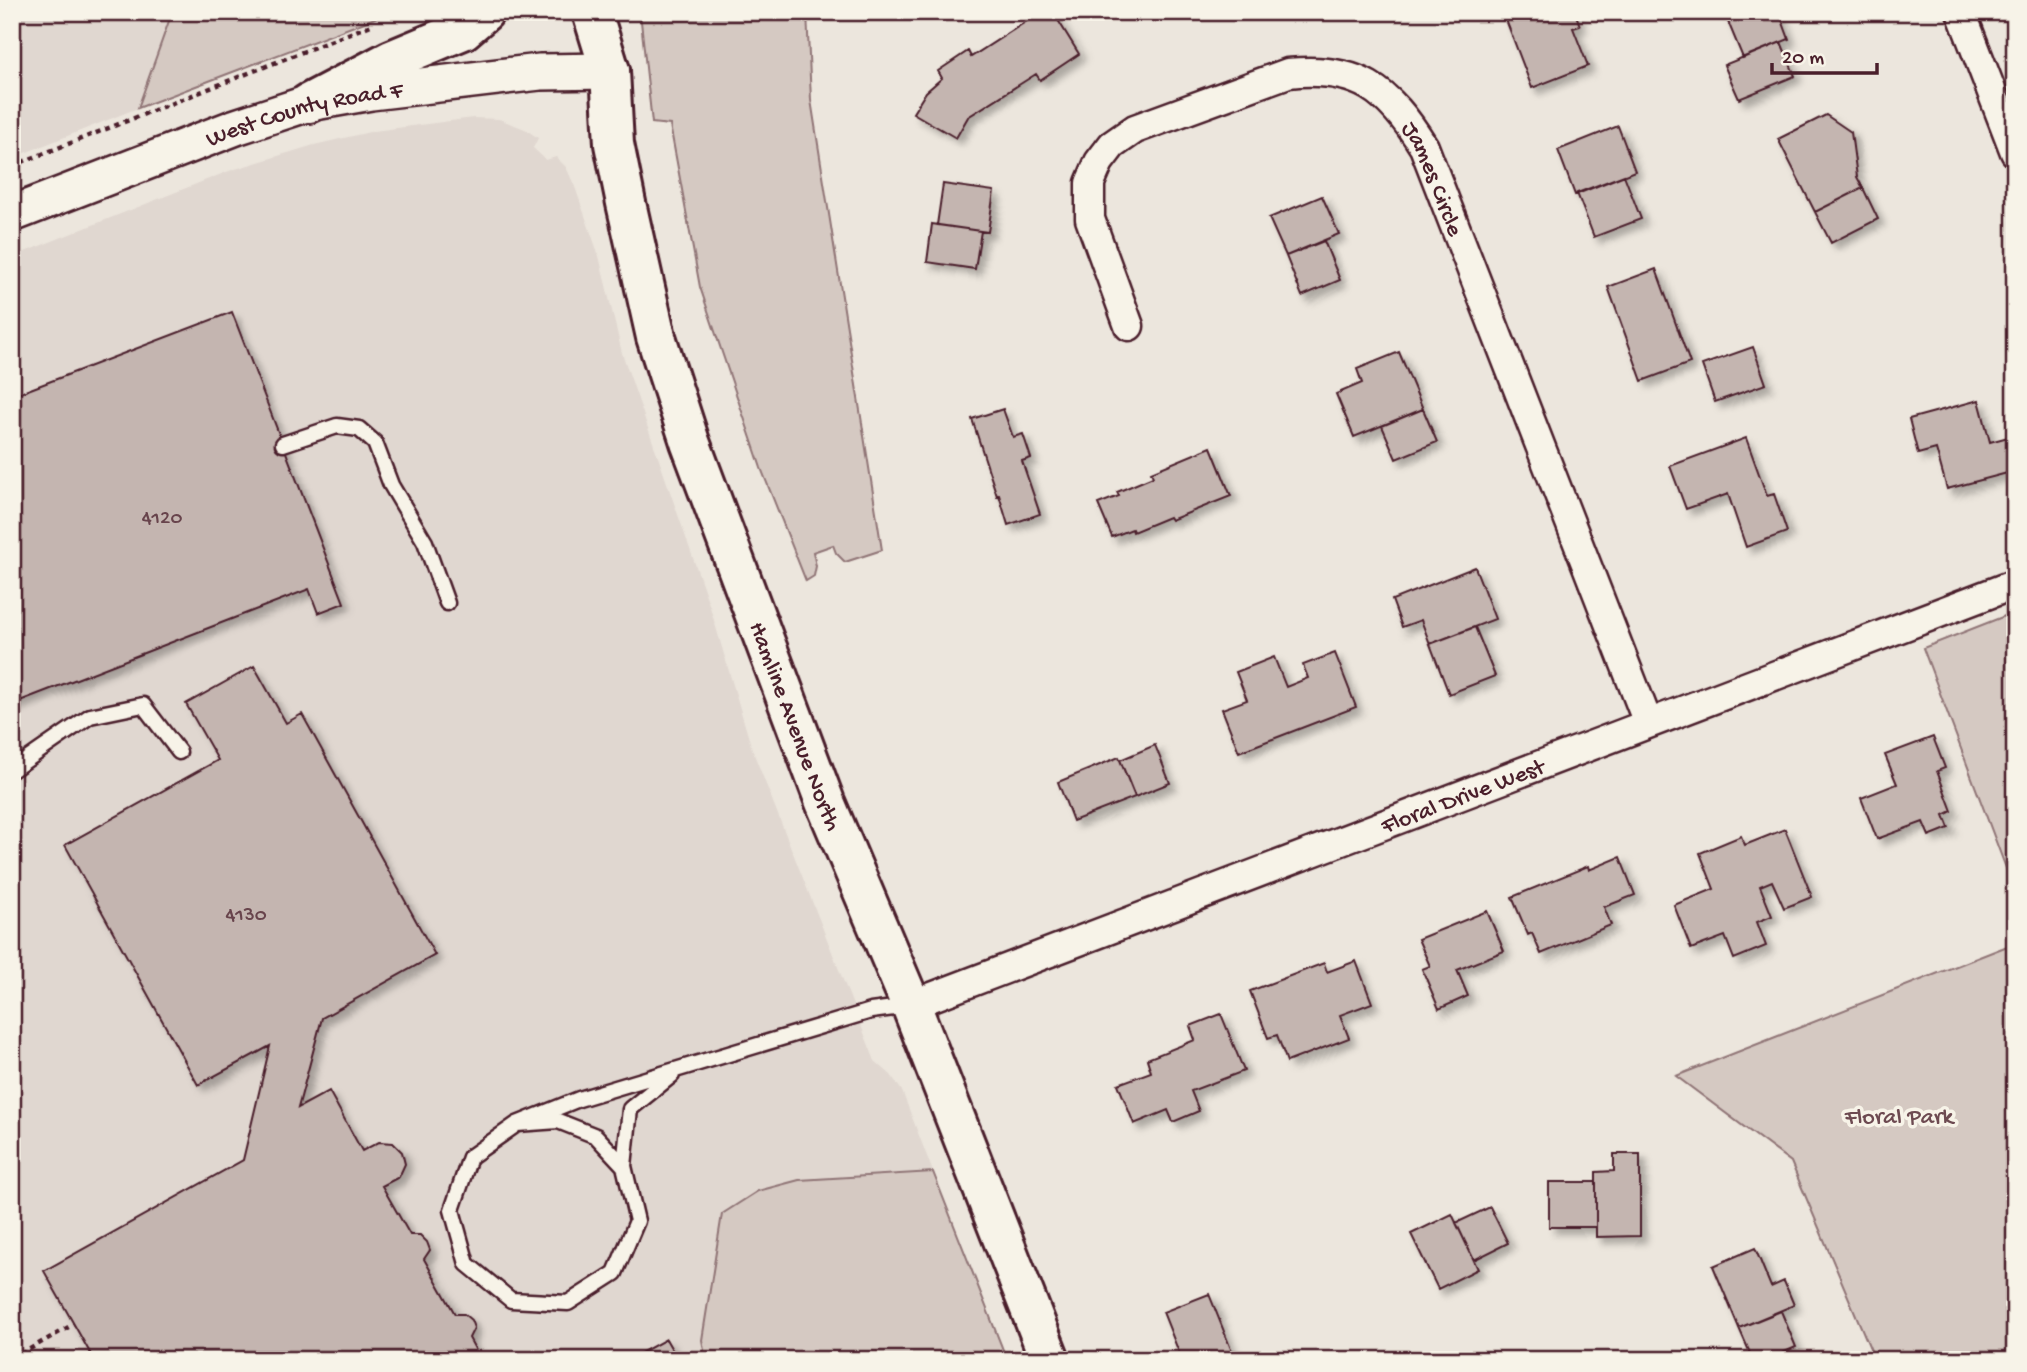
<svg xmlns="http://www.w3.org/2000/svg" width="2027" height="1372" font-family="'Gochi Hand',sans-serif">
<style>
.built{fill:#e0d7d0}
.green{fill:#d5c9c2;stroke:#907476;stroke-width:2}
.building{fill:#c4b5b0;stroke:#4a1f2b;stroke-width:2;filter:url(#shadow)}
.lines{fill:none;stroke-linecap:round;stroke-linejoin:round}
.service-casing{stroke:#4a1f2b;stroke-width:19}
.minor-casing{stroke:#4a1f2b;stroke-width:33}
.tertiary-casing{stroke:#4a1f2b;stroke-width:40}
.primary-casing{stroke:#4a1f2b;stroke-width:44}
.motorway-casing{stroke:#4a1f2b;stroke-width:44}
.path{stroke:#4a1f2b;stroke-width:4.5;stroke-dasharray:5 5;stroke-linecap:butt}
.service{stroke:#f7f3e8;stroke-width:14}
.minor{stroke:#f7f3e8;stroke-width:28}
.tertiary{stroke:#f7f3e8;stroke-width:35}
.primary{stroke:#f7f3e8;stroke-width:38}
.motorway{stroke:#f7f3e8;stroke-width:38}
.labels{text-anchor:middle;stroke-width:7;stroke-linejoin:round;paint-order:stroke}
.number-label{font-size:21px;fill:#68444c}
.street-label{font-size:24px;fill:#4a1f2b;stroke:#f7f3e8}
.park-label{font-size:24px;fill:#6d4a51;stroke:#f7f3e8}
</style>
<defs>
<filter id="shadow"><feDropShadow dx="6" dy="6" stdDeviation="3.5" flood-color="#0004"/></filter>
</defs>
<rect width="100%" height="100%" fill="#ece6dd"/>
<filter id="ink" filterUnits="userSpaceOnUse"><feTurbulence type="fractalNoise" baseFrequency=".0143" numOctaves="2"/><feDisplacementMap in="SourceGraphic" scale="14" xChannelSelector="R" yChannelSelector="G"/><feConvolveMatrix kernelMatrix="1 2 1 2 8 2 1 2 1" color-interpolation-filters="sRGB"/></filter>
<g filter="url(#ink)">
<!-- built -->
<path class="built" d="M12 12H167L171 18 138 108 12 158Z
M473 118 499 119 525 129 538 138 533 148 546 160 556 157 566 167 575 187 599 256 622 353 710 607 752 749 875 1061 891 1075 902 1091 933 1172 799 1180 722 1213 702 1340 706 1360H12V257L229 171 314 145 374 131Z"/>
<!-- green -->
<path class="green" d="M167 12H391L138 108 170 18Z
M640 12H807L811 100 882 550 845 562 836 553 833 545 813 552 816 566 814 576 806 581 761 468 700 287 670 125 652 123Z
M2015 612V892L1923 648Z
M2015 943V1360H1875L1791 1162 1676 1076Z
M933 1172 1007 1360H706L702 1340 722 1214 758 1191 799 1180Z"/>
<!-- building -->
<path class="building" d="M1041 12H1053L1079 54 1040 80 1036 74 968 117 956 138 913 113 926 92 942 78 938 71 968 51 971 57Z
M1503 12H1575L1580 26 1573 28 1588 66 1532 88Z
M1724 12H1779L1789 39 1743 58Z
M1781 42 1795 76 1739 99 1724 65Z
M1826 115 1851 132 1857 177 1863 188 1815 212 1778 139Z
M1618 126 1635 171 1575 195 1558 150Z
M1624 175 1641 219 1594 237 1577 193Z
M943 184 994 191 988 232 937 225Z
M1863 188 1878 219 1831 243 1815 212Z
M1322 196 1339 234 1286 256 1269 218Z
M932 224 981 231 975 269 927 262Z
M1324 241 1340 280 1302 296 1286 256Z
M1656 269 1690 363 1642 381 1608 287Z
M232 312 344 603 318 613 309 589 12 704V396Z
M1753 347 1766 384 1715 402 1702 365Z
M1399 352 1423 409 1354 437 1336 394 1362 383 1357 369Z
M1979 400 1990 442 2015 435V471L1947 489 1936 449 1918 454 1909 419Z
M1003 409 1013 437 1023 434 1031 458 1022 461 1040 514 1008 525 999 495 997 496 972 419Z
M1423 409 1437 442 1396 459 1382 426Z
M1746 438 1767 496 1774 494 1787 532 1746 547 1728 494 1686 509 1670 466Z
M1211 447 1231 496 1171 520 1169 517 1133 532 1132 529 1112 537 1098 504 1119 496 1117 492 1153 477 1151 472Z
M1475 567 1495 619 1430 644 1421 620 1402 627 1392 600Z
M1475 627 1495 676 1449 694 1430 644Z
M1335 653 1356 707 1239 752 1222 709 1247 700 1236 672 1274 657 1286 687 1308 678 1303 665Z
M254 666 286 723 302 714 435 955 322 1018 298 1108 329 1091 362 1151 379 1142 393 1143 402 1152 405 1164 399 1177 382 1186 410 1235H420L427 1242 430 1250 424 1259 455 1314H464L471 1320 474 1328 469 1338 481 1360H94L44 1271 243 1160 270 1046 198 1085 65 845 218 760 186 704Z
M1933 737 1945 768 1937 771 1952 811 1944 815 1949 828 1929 836 1923 822 1877 839 1861 798 1897 784 1885 755Z
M1155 745 1170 783 1135 797 1120 760Z
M1119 757 1135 797 1073 821 1058 782Z
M1785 829 1812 897 1784 908 1772 881 1760 886 1772 916 1757 922 1766 946 1734 959 1725 936 1691 949 1674 905 1714 889 1700 853 1741 836 1745 845Z
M1620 857 1635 895 1604 907 1611 925 1541 954 1532 933 1528 935 1512 897 1588 866 1589 870Z
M1487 911 1504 951 1457 970 1468 996 1439 1009 1422 969 1430 966 1418 939Z
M1356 961 1372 1003 1340 1015 1349 1038 1287 1062 1277 1035 1268 1038 1250 991 1324 963 1327 972Z
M1221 1014 1244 1071 1191 1091 1199 1111 1173 1122 1168 1110 1134 1124 1118 1084 1151 1072 1147 1059 1195 1040 1190 1026Z
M1614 1154H1640V1236L1596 1237V1172L1614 1171Z
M1549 1182H1596V1227H1549Z
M1490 1207 1508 1243 1474 1260 1456 1223Z
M1452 1214 1478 1269 1438 1289 1411 1234Z
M1755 1248 1771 1287 1784 1281 1794 1305 1739 1328 1713 1266Z
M1209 1294 1235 1359 1182 1360 1163 1312Z
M1781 1311 1796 1347 1766 1360H1753L1739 1328Z
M666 1339 678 1360H628Z"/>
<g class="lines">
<!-- service casing -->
<g class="service-casing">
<path id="service" d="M283 444 337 426 359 429 375 443 391 485 425 542 447 603
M12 770 90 716 143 705 179 752
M517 1124 558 1121 596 1136 624 1166 637 1221 615 1273 568 1303 511 1300 467 1264 452 1210 470 1157 517 1124 579 1099 871 1011 909 1006
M624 1166 630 1109 672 1075"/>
</g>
<!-- minor casing -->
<g class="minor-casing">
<g id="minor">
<path d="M1961 12 2015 152"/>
<path id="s1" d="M1129 326 1090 219V183L1099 162 1112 145 1135 129 1288 73C1358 66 1388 89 1424 147L1648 723"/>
<path id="s2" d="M911 1005 2015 584"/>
</g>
</g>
<!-- tertiary casing -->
<g class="tertiary-casing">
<g id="tertiary">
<path id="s3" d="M12 214 236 127 309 103 371 92 540 72 610 71"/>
</g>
</g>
<!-- primary casing -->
<g class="primary-casing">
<g id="primary">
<path id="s4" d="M610 71 614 144 626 203 656 337 690 442 825 802 911 1005 1050 1360"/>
</g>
</g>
<!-- motorway casing -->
<g class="motorway-casing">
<path id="motorway" d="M592 12 610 71
M309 103 391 60 463 30 484 12"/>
</g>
<!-- path -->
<path class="path" d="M12 166 371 25
M12 1359 74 1324"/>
<!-- service -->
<use href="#service" class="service"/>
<!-- minor -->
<use href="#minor" class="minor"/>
<!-- tertiary -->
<use href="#tertiary" class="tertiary"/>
<!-- primary -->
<use href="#primary" class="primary"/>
<!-- motorway -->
<use href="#motorway" class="motorway"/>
</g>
</g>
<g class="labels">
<!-- number labels -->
<g class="number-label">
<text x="162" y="523">4120</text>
<text x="246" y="920">4130</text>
</g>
<!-- street labels -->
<g class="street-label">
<text dy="8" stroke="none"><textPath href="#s3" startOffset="310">West County Road F</textPath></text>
<text dy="8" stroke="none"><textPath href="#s1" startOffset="584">James Circle</textPath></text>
<text dy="8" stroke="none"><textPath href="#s4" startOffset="684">Hamline Avenue North</textPath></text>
<text dy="8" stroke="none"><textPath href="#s2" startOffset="590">Floral Drive West</textPath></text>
</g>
<!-- park labels -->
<g class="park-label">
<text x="1899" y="1123">Floral Park</text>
</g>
</g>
<!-- margin -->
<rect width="2027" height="1372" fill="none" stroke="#f7f3e8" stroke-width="42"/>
<rect x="21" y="21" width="1985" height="1330" fill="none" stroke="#4a1f2b" stroke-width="2.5" filter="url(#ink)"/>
<!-- scale -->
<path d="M1772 63v10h105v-10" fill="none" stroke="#4a1f2b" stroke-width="3.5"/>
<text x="1782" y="63" font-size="21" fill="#4a1f2b" stroke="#f7f3e8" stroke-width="5" paint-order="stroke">20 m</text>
</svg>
